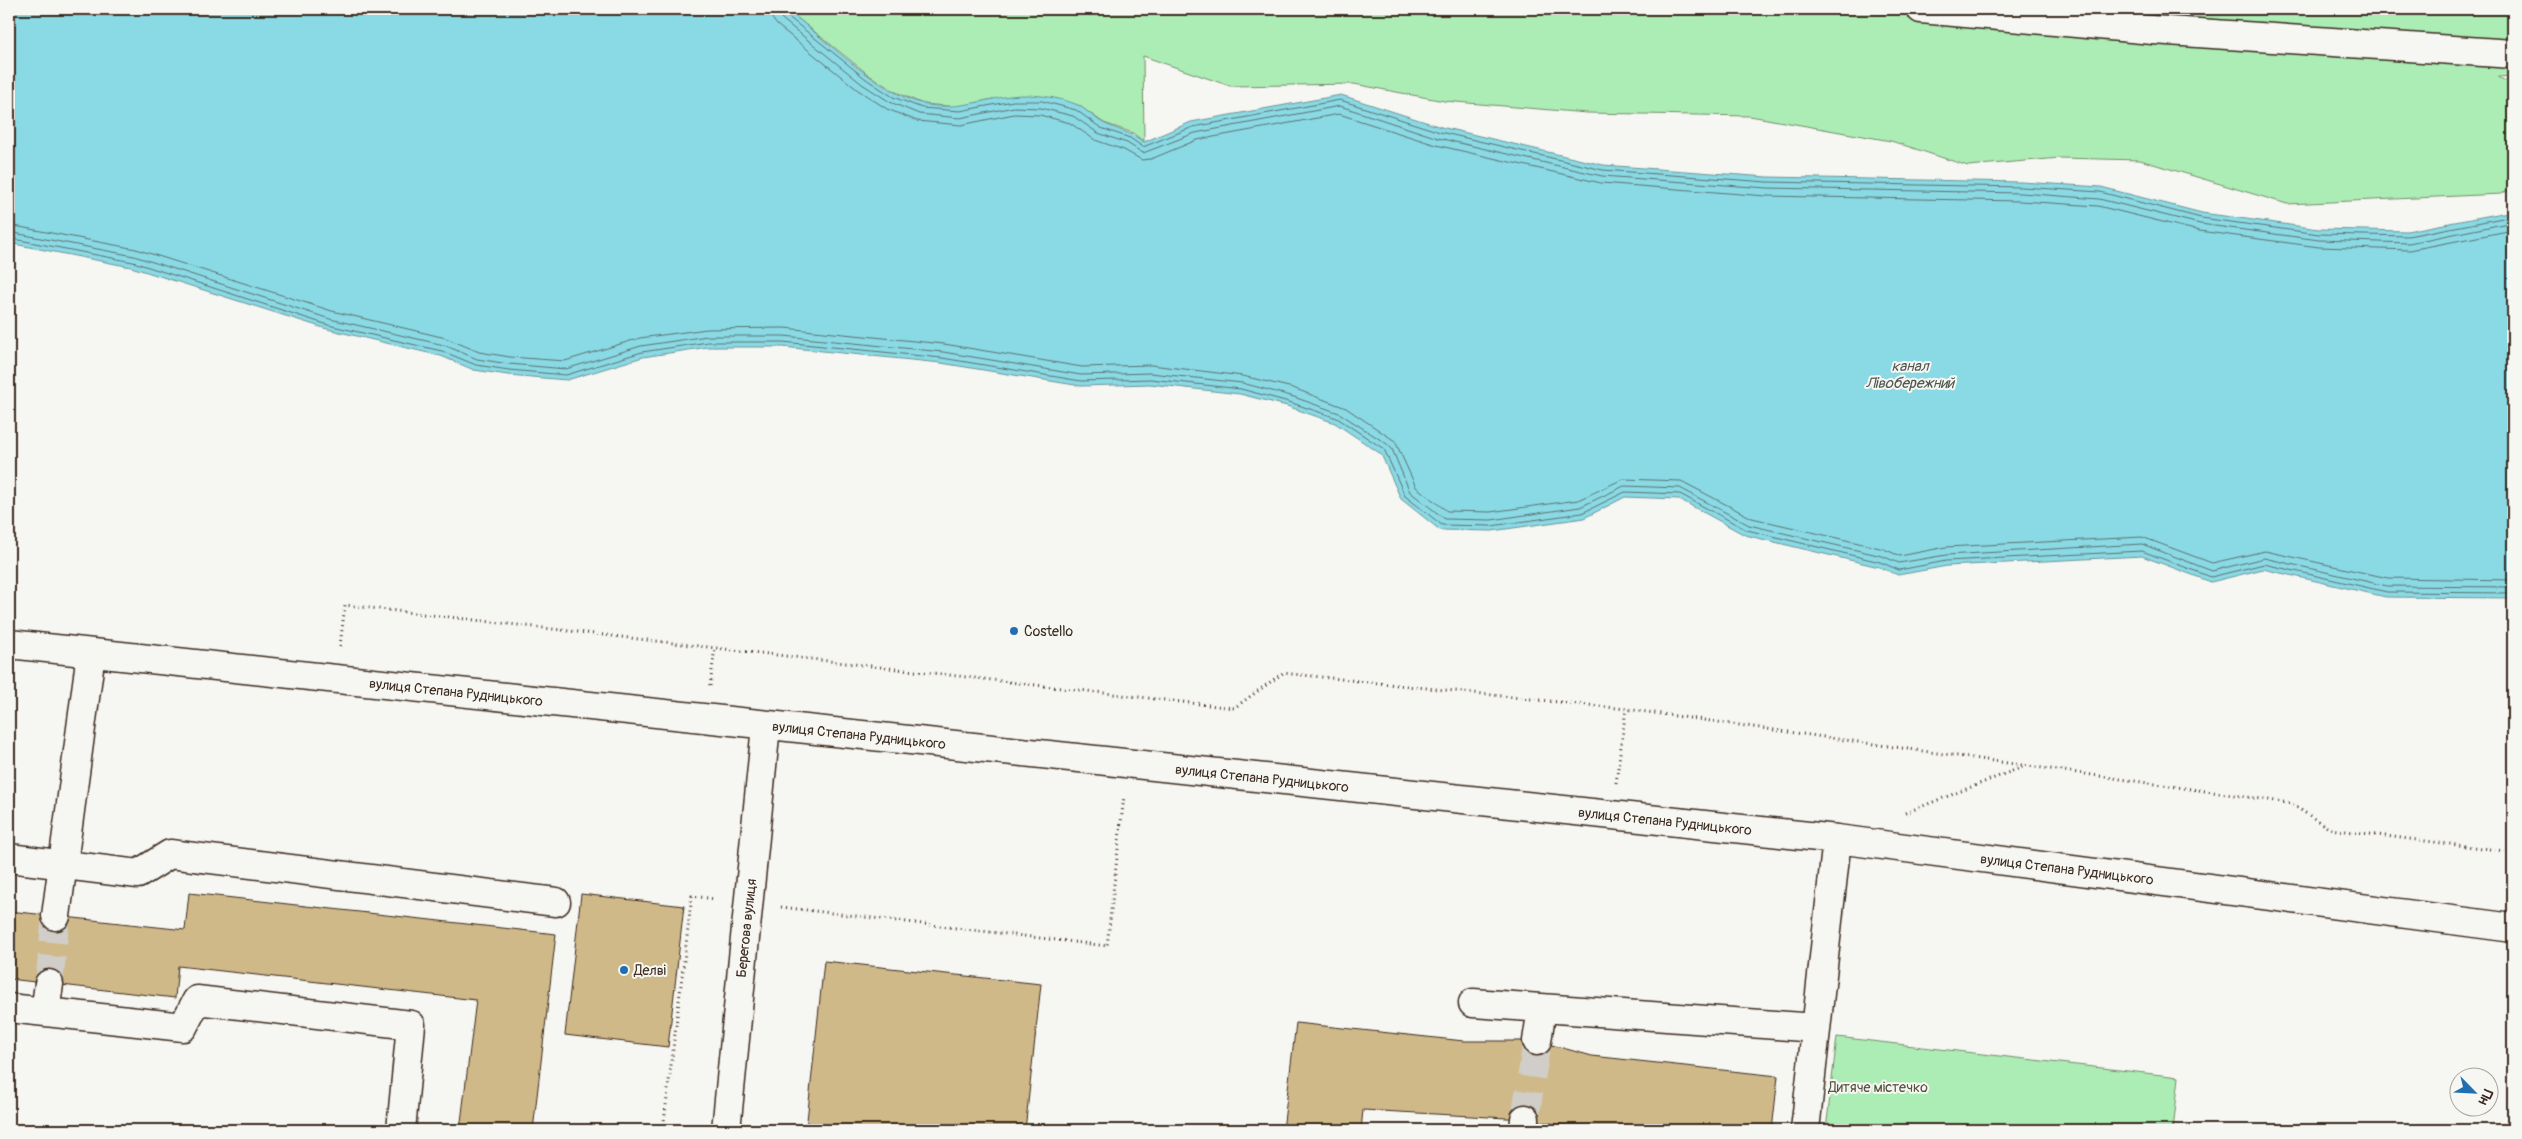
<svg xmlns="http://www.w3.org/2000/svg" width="2522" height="1139" font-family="Pangolin,sans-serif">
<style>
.green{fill:#acedb6;stroke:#748c6a}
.water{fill:#8adae5;stroke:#6a9495}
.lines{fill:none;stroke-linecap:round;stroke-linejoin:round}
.shore{stroke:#5b706e;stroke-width:1}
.building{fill:#d0b988;stroke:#3b2a1e}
.minor-tunnel{stroke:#d1cdc8;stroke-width:28;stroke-dasharray:28 14;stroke-linecap:butt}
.minor-casing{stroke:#3b2a1e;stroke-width:31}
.path{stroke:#3b2a1e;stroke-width:3;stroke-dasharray:1 4;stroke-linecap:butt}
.minor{stroke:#f6f6f2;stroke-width:28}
.poi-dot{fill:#1f6fb2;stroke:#f6f6f2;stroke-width:2}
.labels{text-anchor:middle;stroke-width:4;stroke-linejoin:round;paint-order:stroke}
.poi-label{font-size:14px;fill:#3b2a1e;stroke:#f6f6f2;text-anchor:start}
.street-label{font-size:14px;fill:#3b2a1e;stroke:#f6f6f2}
.park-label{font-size:14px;fill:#52513c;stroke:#f6f6f2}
.water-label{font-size:15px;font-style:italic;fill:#4f5650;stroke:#f6f6f2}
</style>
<rect width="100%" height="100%" fill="#f6f6f2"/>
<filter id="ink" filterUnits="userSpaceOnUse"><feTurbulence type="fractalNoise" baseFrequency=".02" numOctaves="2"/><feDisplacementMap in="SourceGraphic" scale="10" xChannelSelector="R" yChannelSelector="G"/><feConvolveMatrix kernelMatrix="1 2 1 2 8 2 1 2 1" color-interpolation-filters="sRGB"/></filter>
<g filter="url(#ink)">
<!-- green -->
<path class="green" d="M786 9H2513V76L2498 77 2513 85V188L2501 194 2287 204 2140 160 2060 158 1968 166 1891 141 1750 116 1587 113 1444 101 1354 84 1230 86 1143 56 1144 142 1133 133 1104 123 1078 105 992 99 959 107 923 104 896 92 869 75Z
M1837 1037 2179 1077 2173 1130H1826Z"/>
<!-- water -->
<path class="water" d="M9 9H786C824 38 878 93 924 104 954 111 981 100 1010 96 1031 93 1059 97 1078 105 1087 110 1094 118 1103 123 1117 130 1131 132 1144 142L1191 122 1341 95 1441 127 1603 165 1767 177 2021 182 2101 187 2202 213 2319 229 2407 231 2513 211V598L2386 597 2263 569 2211 582 2142 556 1947 566 1898 575 1879 567 1745 535 1679 499 1625 497 1584 518 1492 531 1440 530 1401 499 1381 454 1335 423 1287 406 1240 394 1150 384 1081 386 941 363 783 347H708L643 357 567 380 508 375 474 370 441 356 327 329 131 267 9 243Z"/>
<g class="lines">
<!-- shore -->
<path class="shore" d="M770 9 771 17 777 25 858 90 887 109 917 121 961 125 1014 114 1040 115 1070 123 1095 140 1124 150 1142 160 1151 159 1197 140 1339 114 1436 145 1601 183 1766 196 2020 201 2098 206 2199 231 2319 247 2410 250 2513 230
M777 9 782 19 862 84 890 102 919 114 960 118 1014 107 1041 108 1073 116 1098 133 1127 143 1143 153 1195 133 1340 106 1438 138 1602 176 1767 188 2021 193 2099 199 2200 224 2319 240 2409 243 2513 222
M784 9 786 15 866 79 893 97 922 108 960 111 1013 101H1042L1076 110 1101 128 1130 138 1143 147 1193 127 1340 100 1440 132 1603 170 1767 182 2021 187 2100 192 2201 218 2319 234 2408 236 2513 216
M9 225 136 249 332 311 446 338 479 352 510 357 565 361 640 338 707 329 784 328 944 344 1082 367 1151 365 1243 376 1293 388 1346 408 1395 441 1416 487 1447 511 1490 512 1578 500 1623 479 1681 481 1752 518 1884 549 1900 556 1946 547 2142 537 2212 563 2265 551 2388 578 2513 580
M9 232 134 256 330 319 444 345 477 359 509 364 566 369 641 346 707 336H784L943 352 1081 375 1150 373 1242 383 1291 396 1339 413 1387 444 1392 449 1410 492 1445 519 1491 520 1580 507 1624 486 1680 488 1749 525 1882 556 1899 563 1946 555 2142 544 2212 571 2264 558 2387 586 2513 587
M9 238 133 262 328 325 442 351 476 365 509 370 566 375 642 352 708 342H783L942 358 1081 381 1150 379 1241 389 1289 402 1337 418 1384 449 1405 496 1442 525 1491 526 1582 513 1625 492 1680 494 1747 530 1880 562 1899 570 1946 561 2142 551 2211 577 2264 564 2387 592 2513 593"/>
</g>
<!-- building -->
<path class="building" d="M189 893 556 934 533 1130H460L476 1000 178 966 175 998 9 979V911L185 930Z
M581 894 684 906 668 1047 565 1035Z
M824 961 1041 984 1025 1130H806Z
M1296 1023 1464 1041H1537L1592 1056 1778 1076 1772 1130H1590L1525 1119 1363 1110 1361 1130H1283Z"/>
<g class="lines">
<!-- minor-tunnel -->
<path class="minor-tunnel" d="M49 984 56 916
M1525 1119 1537 1041"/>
<!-- minor casing -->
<g class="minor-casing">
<path id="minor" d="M1921 9 2153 30 2513 54
M9 644 1837 839 2513 928
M9 858 138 874 170 854 556 902
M56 916 91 653
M1473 1003 1816 1028
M9 1008 183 1027 197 1000 411 1025 401 1130
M45 1012 49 984
M1537 1041 1542 1008
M726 1130 766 726
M1524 1130 1525 1119
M1805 1130 1837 839"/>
</g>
<!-- path -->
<path class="path" d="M340 646 345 605 1234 708 1283 673 1626 709 2290 803 2330 829 2513 852
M710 686 715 647
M1616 783 1626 709
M1905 813 2025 766
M781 907 1107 946 1124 796
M663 1130 692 896 715 899"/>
<!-- minor -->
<use href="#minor" class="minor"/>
</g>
</g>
<!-- markers -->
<g class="poi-dot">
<circle cx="1014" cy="631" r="5"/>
<circle cx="624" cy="970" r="5"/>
</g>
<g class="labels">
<!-- poi labels -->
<g class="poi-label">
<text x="1024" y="636">Costello</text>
<text x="634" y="975">Делві</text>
</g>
<!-- street labels -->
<g class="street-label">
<text transform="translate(456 692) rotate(6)" y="5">вулиця Степана Рудницького</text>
<text transform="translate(859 735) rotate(6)" y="5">вулиця Степана Рудницького</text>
<text transform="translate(1262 778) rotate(6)" y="5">вулиця Степана Рудницького</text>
<text transform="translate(1665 821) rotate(6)" y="5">вулиця Степана Рудницького</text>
<text transform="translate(2067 869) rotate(7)" y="5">вулиця Степана Рудницького</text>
<text transform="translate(746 928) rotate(-84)" y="5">Берегова вулиця</text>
</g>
<!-- park labels -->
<g class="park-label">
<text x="1878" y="1092">Дитяче містечко</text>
</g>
<!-- water labels -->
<g class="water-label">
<text x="1910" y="371">канал<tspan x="1910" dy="17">Лівобережний</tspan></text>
</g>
</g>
<!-- margin -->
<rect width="2522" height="1139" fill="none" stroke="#f6f6f2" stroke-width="30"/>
<rect x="15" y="15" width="2492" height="1109" fill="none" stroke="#3b2a1e" stroke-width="2" filter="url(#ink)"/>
<!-- north arrow -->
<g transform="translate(2474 1092) rotate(114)"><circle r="24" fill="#f6f6f2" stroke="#aba49d"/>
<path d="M0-4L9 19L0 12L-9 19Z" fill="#1f6fb2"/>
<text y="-8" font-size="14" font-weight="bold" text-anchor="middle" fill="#3b2a1e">Пн</text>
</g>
</svg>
